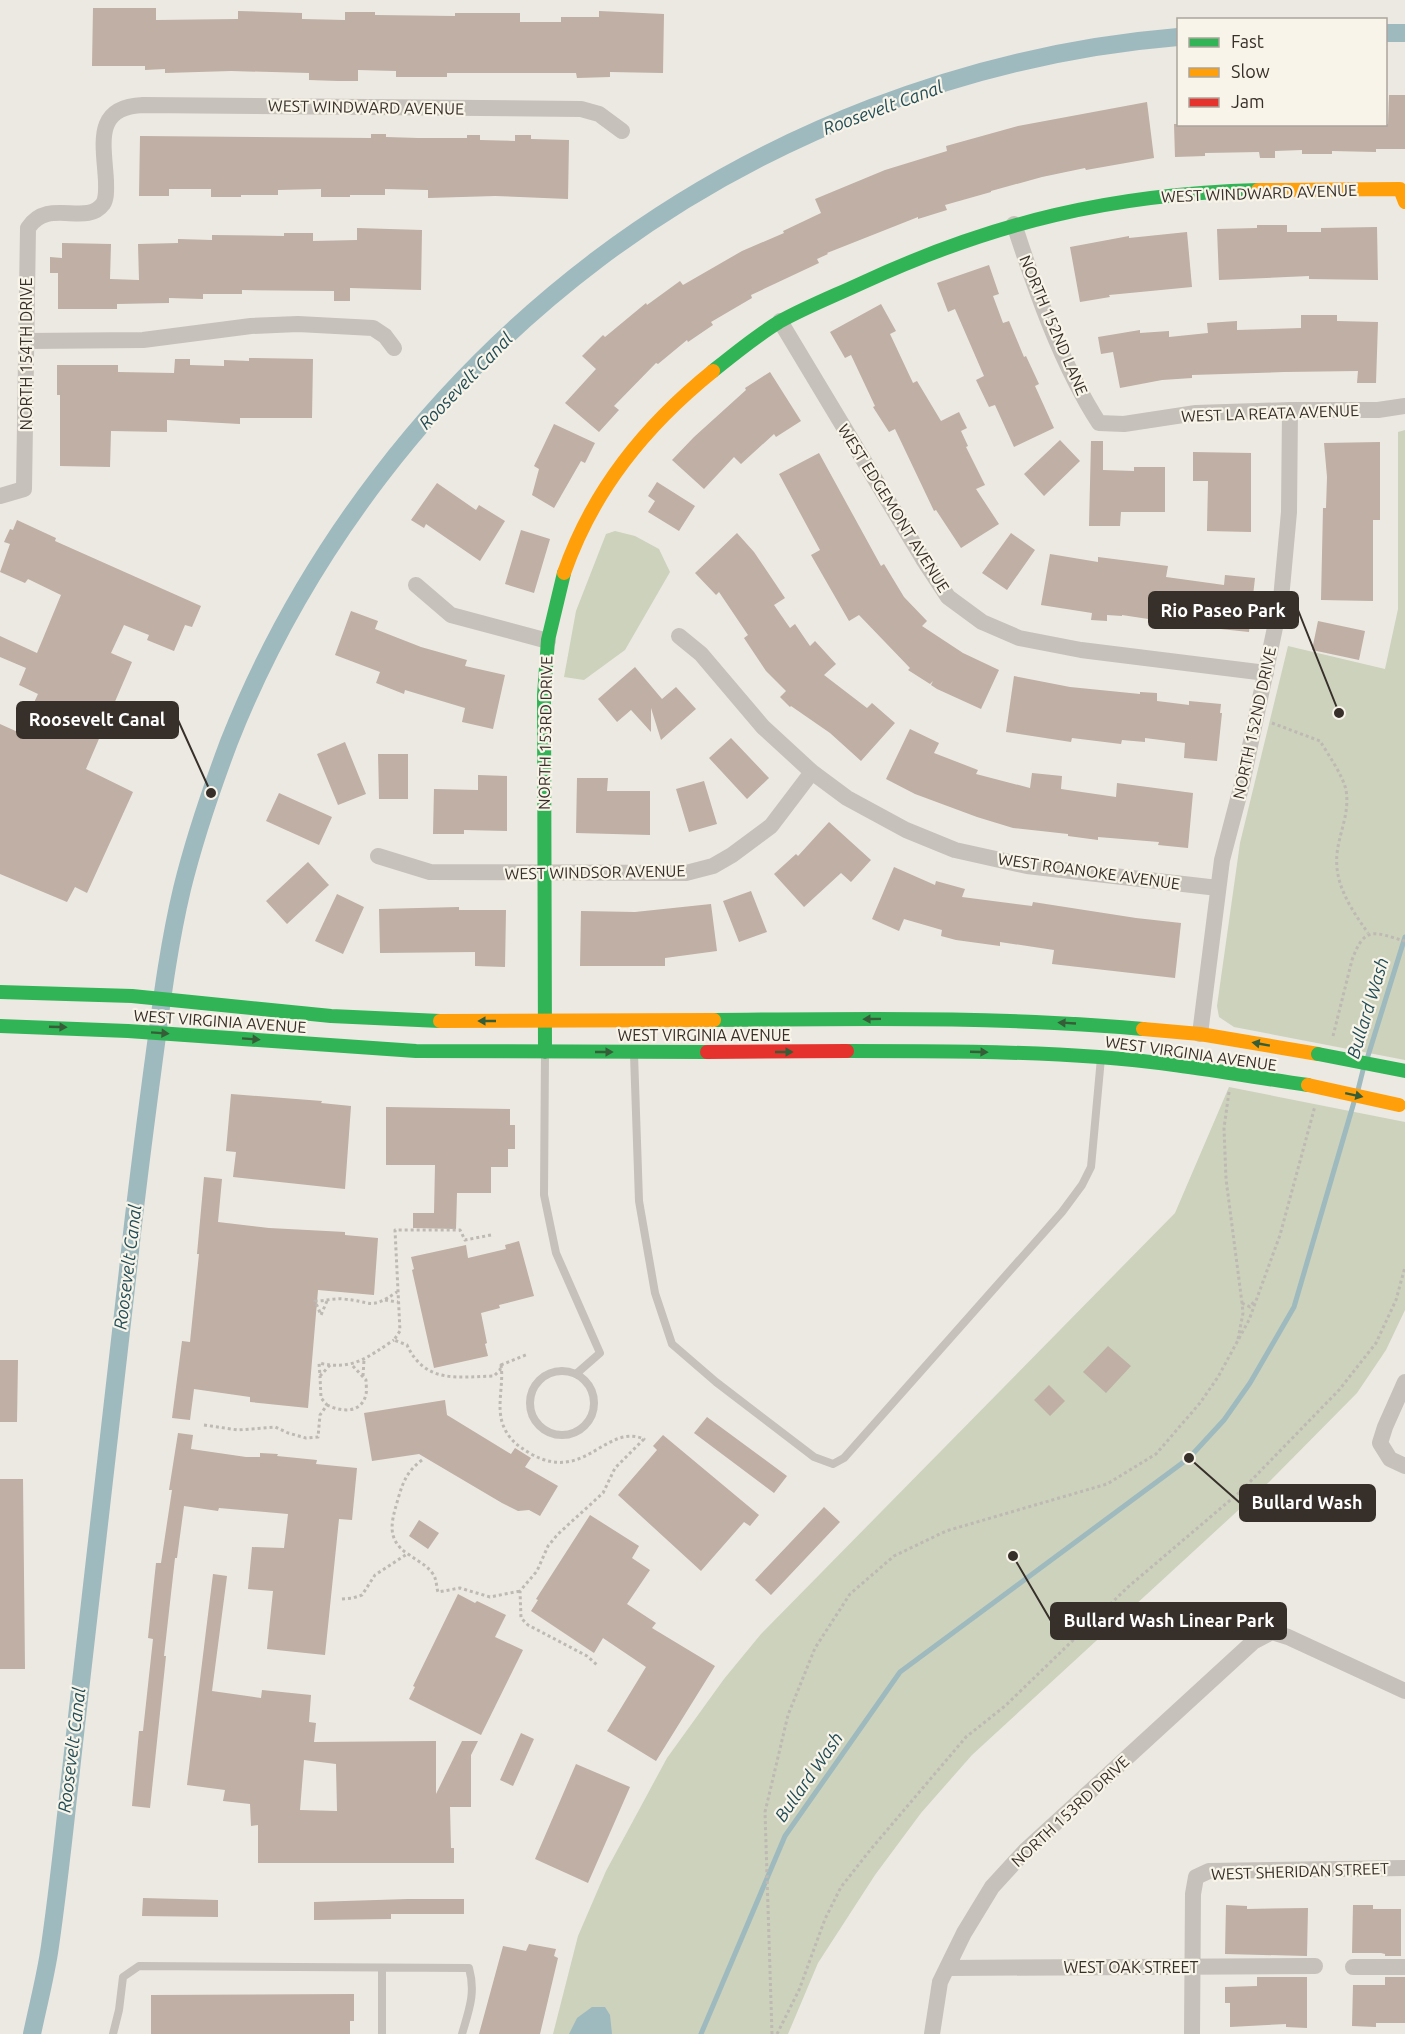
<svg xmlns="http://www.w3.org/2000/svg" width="1405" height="2034" font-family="Ubuntu,sans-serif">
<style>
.green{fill:#ccd2bc}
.water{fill:#9ebabe}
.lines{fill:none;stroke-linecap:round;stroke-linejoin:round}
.stream{stroke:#9ebabe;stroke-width:5}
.canal{stroke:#9ebabe;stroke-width:18}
.building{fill:#bfafa4;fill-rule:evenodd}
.path{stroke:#beb9b3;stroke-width:3;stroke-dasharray:3 3;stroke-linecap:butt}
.lane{stroke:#c6c1ba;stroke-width:8}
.street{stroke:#c6c1ba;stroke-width:16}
.fast{stroke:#30b455;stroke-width:14}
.slow{stroke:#ff9f0a;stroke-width:14}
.jam{stroke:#e5322d;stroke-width:14}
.fast-bridge{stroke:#30b455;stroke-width:14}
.slow-bridge{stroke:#ff9f0a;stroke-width:14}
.oneway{fill:#355e38}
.labels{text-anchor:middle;stroke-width:4.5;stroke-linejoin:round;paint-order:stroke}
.street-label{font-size:16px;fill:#372f29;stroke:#f9f4e9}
.water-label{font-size:18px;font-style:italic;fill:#204d57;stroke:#f9f4e9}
.leader{fill:none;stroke:#372f29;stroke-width:2}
.callout-dot{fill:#372f29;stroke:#f9f4e9;stroke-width:2}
.callout{fill:#372f29;stroke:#372f29;stroke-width:2}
.callout-label{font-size:18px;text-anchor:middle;font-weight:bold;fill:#fff}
</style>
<rect width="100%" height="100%" fill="#ece9e2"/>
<!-- green -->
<path class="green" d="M1405 430V1060L1234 1027 1219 1017 1217 1006 1240 843 1288 646 1385 669 1398 609V432Z
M615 531 635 536 659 549 670 572 625 650 584 680 564 677 576 611 606 534Z
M1229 1087 1405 1122V1310L1386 1350 1357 1393 1269 1482 972 1755 921 1813 875 1875 818 1963 788 2034H553L578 1936 606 1871 667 1758 724 1679 761 1634 1175 1213Z"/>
<!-- water -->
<path class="water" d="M592 2007H605L610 2015 612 2034H569L577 2018Z"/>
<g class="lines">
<!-- stream -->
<path class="stream" d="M1367 1059 1405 937
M1358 1090 1363 1070
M701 2034 785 1836 900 1672 1189 1458 1224 1420 1250 1383 1294 1307 1354 1102"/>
<!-- canal -->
<path class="canal" d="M1386 33H1405
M32 2034C38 2005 46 1975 50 1946 61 1870 68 1793 77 1717 95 1568 112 1419 128 1270 135 1202 144 1134 153 1066 161 1007 168 948 182 889 194 840 211 790 229 742 304 552 435 382 598 259 764 134 971 54 1178 37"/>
</g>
<!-- building -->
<path class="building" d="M93 8H156V20L238 19V11L302 13V19L345 20V12H375V15L455 16V13H520V22H561V17H599V11L664 14 663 73 610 72V77L577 78 576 73H447V77H396V71L358 70V81H338L309 80V73L231 71 165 73V69L145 70V66H92Z
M1389 95H1405V149H1376V152L1332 151V154H1302V150L1275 151V158H1260L1259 152 1205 153V156L1175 157 1174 124H1388Z
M1147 102 1154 158 1086 170 1085 168 1042 177 991 191V192L945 205 947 210 918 219V217L827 253 828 254 817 259 819 263 751 295 752 298 711 322 713 325 688 342 687 340 658 364 656 363 614 406 619 410 599 432 565 403 596 369 582 356 603 335 605 337 646 303 647 305 680 281 683 285 742 251 784 233 783 231 821 213 815 199 885 170 947 151 946 146 1018 126Z
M371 134H386V137L418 138H467V135H480V140L515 141V135H531V139L569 140 568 199 495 196 428 198V190L385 189V195H350V197H321V189L278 190V195H241V197H211V189H169V196H139L140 136 371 138Z
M1257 225H1287V232H1321V228L1377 227 1378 280 1309 279V276L1219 280 1217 229 1257 228Z
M357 228 422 230 421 290 350 288V301H334V291L242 290V294H203V299L169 298V303L117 304V309H58V273H50V257L62 258V243L111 244 110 279 139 280 138 244 178 243V239L212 240V235L284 236V233H313V241L357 240Z
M1187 232 1192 287 1109 295 1110 297 1080 302 1070 247 1129 236V238Z
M989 265 999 294 993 296 1003 323 1009 321 1024 357 1026 356 1039 384 1035 386 1054 428 1014 447 995 405 989 407 976 380 984 376 955 309 948 312 937 283Z
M881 304 896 331 890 334 913 383 917 381 941 421 959 412 967 428 961 431 968 446 966 447 985 485 976 489 999 524 961 548 936 510 934 511 895 429 889 432 873 407 875 406 851 355 845 358 830 332Z
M1301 315H1337V321L1378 322 1376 383H1357L1358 371 1284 372 1192 375V378L1162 380 1120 388 1113 352 1101 354 1098 337 1140 330V333L1169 331V337L1208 333 1207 323 1237 321V330L1301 328Z
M249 358 313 359 312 418H240V424L167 420V432L111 431 110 467 60 466V395H57V365H118V372L174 373 175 359H190V365L224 366V360L249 361Z
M770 372 801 421 776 437 774 434 741 464 734 457 704 489 672 460 694 437 746 390 745 388Z
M554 424 595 443 585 463 581 461 554 508 532 495 539 469 534 466Z
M1060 440 1080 461 1044 496 1024 474Z
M1091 441H1103V470L1134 471V467H1165V512H1121L1120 526H1089Z
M1380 442V520H1373V601L1321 600 1323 508H1326L1327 477 1324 443Z
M1193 452 1251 453V532L1207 531 1208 481H1193Z
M819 453 881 566 884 564 904 597 927 621 922 626 963 653 999 670 981 709 937 689 931 685 933 681 930 684 908 670 910 668 859 615 849 621 811 555 820 550 779 474Z
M657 482 695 506 679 531 648 512 655 501 648 496Z
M437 483 476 510 479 505 505 521 480 561 426 524 424 528 411 520Z
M17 520 56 538 55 541 201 606 192 627 185 625 174 651 147 640 149 635 124 625 111 653 132 662 86 769 133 792 87 893 75 887 67 902 0 874V724L20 733 38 694 19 685 26 668 0 657V636L37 653 61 595 28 579 25 583 0 572 10 544 4 542 10 529 13 530Z
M521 530 550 539 534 593 505 584Z
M737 533 754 552 785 598 774 605 790 628 795 624 810 646 815 641 836 664 824 675 867 708 872 703 895 723 861 761 830 733 791 706 790 707 780 697 786 691 766 671 744 638 748 635 719 592 716 595 695 573Z
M1011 533 1035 550 1007 590 982 573Z
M1050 554 1098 562V557L1168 566 1166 577 1224 585 1225 575 1255 578 1249 632 1201 627 1122 615V616L1107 615V621L1091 620 1092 613 1041 605Z
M351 611 378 621 375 629 421 647 467 660 465 666 505 675 493 729 462 722 465 708 405 690 404 694 376 683 380 672 335 655Z
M1318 621 1365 631 1359 660 1312 650Z
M635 667 662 699 676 687 696 709 661 740 651 708V732L631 710 617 722 598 699Z
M1014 676 1070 687 1140 694V692L1157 693V701L1189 705V701L1221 704 1220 713H1222L1217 761 1184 758 1185 743 1145 738V742L1122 740 1121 744 1072 738 1071 742 1006 732Z
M910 729 939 743 934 753 978 770 976 774 1030 788 1032 773 1062 776 1061 789 1116 797 1117 783 1193 793 1188 848 1158 845 1159 842 1098 837V840L1068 836V834L1013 828 977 817 915 794 886 779Z
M731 738 769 778 747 799 709 758Z
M345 742 366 794 338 805 317 754Z
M378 754H408V799H379Z
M478 775 507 776V831L464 830V834H433L434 789 478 790Z
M577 778H608L607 791H650V835L576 833Z
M704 781 717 824 689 832 676 789Z
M279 793 332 817 319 845 266 821Z
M829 822 871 860 851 882 841 873 804 907 774 874 796 854 798 856Z
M308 862 329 885 287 924 266 901Z
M894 867 935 885 936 881 965 889 962 897 1032 906 1033 902 1136 918 1181 923 1175 978 1052 964 1054 950 1000 942V946L956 940 941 936 942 930 904 919 899 931 872 919Z
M751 891 767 932 739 942 723 901Z
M337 894 364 907 343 954 315 941Z
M711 904 717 951 665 958V966H580L581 911 635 912Z
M459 907V910H506L505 967 475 966V952L380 953 379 909Z
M231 1094 322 1101 321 1103 351 1106 345 1189 233 1177 236 1152 226 1151Z
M386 1107 510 1109V1125H515V1149H508V1167H491V1193H457L456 1229 413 1228V1213H434L435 1165H386Z
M204 1177 222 1179 218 1222 269 1228 345 1232V1235L378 1238 374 1295 318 1290 308 1408 250 1402V1397L194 1389 190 1420 172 1418 182 1341 190 1342 199 1254H197Z
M519 1241 534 1296 499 1305 500 1308 481 1313 487 1343 485 1344 488 1356 434 1368 412 1270 414 1269 411 1257 466 1245 468 1258 506 1249 505 1245Z
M1108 1346 1131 1366 1106 1393 1083 1372Z
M0 1360H18L17 1422H0Z
M1049 1385 1065 1401 1050 1416 1034 1400Z
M445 1400 447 1415 511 1454 515 1448 531 1458 525 1467 558 1486 540 1516 529 1510 518 1511 502 1503 419 1454 372 1461 364 1413Z
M707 1417 787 1476 774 1493 694 1433Z
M178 1433 193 1435 191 1449 246 1457H260V1453L278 1454 277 1456 317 1460 316 1464 357 1468 352 1520 339 1519 325 1655 267 1649 273 1591 248 1589 252 1547 284 1548 288 1514 219 1508 218 1511 184 1506 177 1558H175L164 1656H166L150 1808 132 1806 139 1731H143L153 1639 148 1638 156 1563H161L172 1490H169Z
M663 1435 759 1515 750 1526 744 1522 701 1571 618 1495 657 1450 653 1446Z
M0 1479H23L25 1669H0Z
M824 1507 840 1522 771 1595 755 1580Z
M590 1515 639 1546 632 1558 650 1570 627 1604 656 1623 652 1628 715 1666 656 1761 607 1731 646 1667 603 1638 594 1653 531 1611 538 1600 536 1599Z
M419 1520 439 1533 428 1549 409 1536Z
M213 1574 227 1576 212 1691 261 1698 262 1690 311 1695 309 1722 316 1723 314 1742 436 1741V1794L462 1741H478L471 1755V1807H450L451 1848H454V1863H258V1825L251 1826 250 1804 223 1801 225 1790 187 1785ZM304 1760 336 1764 337 1811 300 1810Z
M458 1594 475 1603 477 1601 506 1615 495 1637 523 1650 481 1735 409 1699 415 1687 413 1686Z
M521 1733 534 1739 513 1786 500 1780Z
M576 1764 630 1787 588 1883 535 1859Z
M143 1898 218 1900V1917L142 1916Z
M408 1899H464V1914H391V1919L314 1920V1902Z
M1226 1905 1247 1906V1909L1308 1908 1307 1956 1225 1954Z
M1353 1905H1373V1909H1401V1956H1385V1954L1381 1953H1352Z
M529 1944 556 1949 554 1956 558 1958 540 2034H479L503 1946 526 1951Z
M1257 1977H1307V2028L1286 2027V2024L1230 2027V2003H1225V1987L1257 1986Z
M1385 1977H1405V2023H1376V2027L1352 2026 1353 1985H1385Z
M354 1994V2021H350V2034H151V1995Z"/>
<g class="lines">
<!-- path -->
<path class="path" d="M1272 723 1320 741C1328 754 1343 776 1346 790 1350 813 1339 833 1337 854 1334 884 1351 909 1368 933
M1333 1036 1352 960C1365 924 1375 933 1405 941
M1229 1092 1224 1128 1226 1179 1242 1303 1243 1313 1238 1339
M491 1235 465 1240 460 1230H395L400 1331 394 1340 407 1345C425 1384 458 1377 494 1376L500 1370 501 1365 528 1354
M385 1300 398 1302
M327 1301 321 1315 315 1301C325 1301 334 1298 343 1299 372 1301 369 1311 397 1292
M1242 1303 1250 1307 1255 1300
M330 1365 320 1376 319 1363C352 1371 368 1357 394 1340
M501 1365C504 1384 496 1406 503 1425 509 1440 518 1446 531 1454 585 1484 605 1423 644 1439L615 1468 603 1493 558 1534 548 1546 537 1571 520 1591 521 1618 528 1625 587 1656 597 1665
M363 1376 364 1360
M327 1405C341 1412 362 1414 366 1394 367 1390 366 1384 366 1380L351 1364
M204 1425 238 1430 275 1427 288 1433 306 1438 318 1437 320 1415 327 1405 321 1398 320 1376
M422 1460C407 1471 403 1482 398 1499 392 1520 385 1539 408 1554 417 1561 426 1564 433 1574 437 1580 436 1586 438 1592L460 1588 490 1597 520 1591
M342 1599 353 1598 362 1595 375 1575 407 1554
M772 2034 765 1812 788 1715 815 1648 850 1594 894 1556 946 1531 1107 1484 1156 1454 1200 1403 1218 1377 1249 1320 1280 1235 1315 1106
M777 2034 799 1990 825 1919 841 1887 871 1849 966 1737 1005 1706 1128 1587 1241 1491 1339 1390 1376 1343 1396 1300 1405 1267"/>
<!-- lane -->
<path class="lane" d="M545 1053 544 1195 556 1253 600 1353 576 1374
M634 1054 639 1201 655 1293 672 1344 716 1382 814 1457 833 1464 844 1458 1062 1212 1082 1185 1091 1167 1101 1058
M530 1403a32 32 0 1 1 64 0a32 32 0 1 1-64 0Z
M382 1968V2034
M113 2034 119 2010 123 1977 139 1966 469 1968C476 1993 469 2010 462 2034"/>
<!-- street -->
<path class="street" d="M1014 224C1035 289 1062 366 1099 423L1124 424 1196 413 1290 410H1378L1405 406
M780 321 923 559 948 597 982 622 1019 638 1081 650 1266 673
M27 341 143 340 251 326 298 324 373 328 385 336 394 348
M0 496 24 489 28 228C48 197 86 227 103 204 107 198 106 188 106 181 104 144 93 107 143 105L581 109 599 114 622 131
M416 585 451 615 548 641
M679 636 701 654 763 727 812 772 847 798 906 830 955 850 1027 866 1218 888
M378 856 430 872 686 873 713 866 732 855 771 826 812 772
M1200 1034 1222 860 1242 784 1281 599 1289 512 1290 410
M1405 1382 1385 1427 1380 1443 1390 1459 1405 1466
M1353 1967H1405
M947 1968 1315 1966
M932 2034 940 1982 964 1933 992 1887 1025 1851 1253 1642 1272 1632 1288 1637 1405 1691
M1192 2034 1193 1894 1196 1877 1209 1871 1405 1868"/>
<!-- fast -->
<path class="fast" d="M713 371C734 354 756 336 779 322 806 307 834 296 862 283 994 222 1112 194 1258 190
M0 992 132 996 331 1016 440 1021
M714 1020C857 1019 1000 1016 1143 1029
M0 1026 128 1031 416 1051 707 1052
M847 1051C931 1051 1015 1051 1099 1057 1169 1062 1239 1075 1308 1085
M545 1052 544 695 548 640 564 573"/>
<!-- slow -->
<path class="slow" d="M1258 190 1400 189 1405 202
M564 573C593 490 645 426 713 371
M440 1021 714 1020
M1143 1029 1200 1034 1318 1054"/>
<!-- jam -->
<path class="jam" d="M707 1052 847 1051"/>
<!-- fast-bridge -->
<path class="fast-bridge" d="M1318 1054 1405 1071"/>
<!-- slow-bridge -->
<path class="slow-bridge" d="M1308 1085 1399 1105"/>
</g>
<!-- one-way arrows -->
<defs><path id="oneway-solid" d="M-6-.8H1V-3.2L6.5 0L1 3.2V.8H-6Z" transform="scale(1.5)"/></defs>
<g class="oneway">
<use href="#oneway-solid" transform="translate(872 1019) rotate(179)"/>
<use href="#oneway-solid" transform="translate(487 1021) rotate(-180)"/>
<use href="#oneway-solid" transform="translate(1067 1023) rotate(-177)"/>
<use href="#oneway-solid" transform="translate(58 1027) rotate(2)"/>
<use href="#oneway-solid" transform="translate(160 1033) rotate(4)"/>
<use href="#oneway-solid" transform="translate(251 1039) rotate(4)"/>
<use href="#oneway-solid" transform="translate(1261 1044) rotate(-170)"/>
<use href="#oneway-solid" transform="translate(604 1052)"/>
<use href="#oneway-solid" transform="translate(784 1052)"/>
<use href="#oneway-solid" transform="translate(979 1052) rotate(2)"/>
<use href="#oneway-solid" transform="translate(1354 1095) rotate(12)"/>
</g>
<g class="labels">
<!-- street labels -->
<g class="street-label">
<text transform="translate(366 107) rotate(1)" y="6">WEST WINDWARD AVENUE</text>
<text transform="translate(1259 193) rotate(-2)" y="6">WEST WINDWARD AVENUE</text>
<text transform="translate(1054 325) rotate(67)" y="6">NORTH 152ND LANE</text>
<text transform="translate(26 354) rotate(-90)" y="6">NORTH 154TH DRIVE</text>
<text transform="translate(1270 413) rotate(-2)" y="6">WEST LA REATA AVENUE</text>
<text transform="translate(894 508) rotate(58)" y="6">WEST EDGEMONT AVENUE</text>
<text transform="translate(1254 723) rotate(-78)" y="6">NORTH 152ND DRIVE</text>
<text transform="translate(545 733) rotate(-89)" y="6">NORTH 153RD DRIVE</text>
<text transform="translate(1089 871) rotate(8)" y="6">WEST ROANOKE AVENUE</text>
<text transform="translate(595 872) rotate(-1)" y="6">WEST WINDSOR AVENUE</text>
<text transform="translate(220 1021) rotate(4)" y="6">WEST VIRGINIA AVENUE</text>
<text x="704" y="1041">WEST VIRGINIA AVENUE</text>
<text transform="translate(1191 1053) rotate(8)" y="6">WEST VIRGINIA AVENUE</text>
<text transform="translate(1070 1811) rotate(-43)" y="6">NORTH 153RD DRIVE</text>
<text transform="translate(1300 1871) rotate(-2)" y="6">WEST SHERIDAN STREET</text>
<text x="1131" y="1973">WEST OAK STREET</text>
</g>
<!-- water labels -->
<g class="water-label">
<text transform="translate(883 108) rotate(-20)" y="6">Roosevelt Canal</text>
<text transform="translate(466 381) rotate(-46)" y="6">Roosevelt Canal</text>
<text transform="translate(1368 1008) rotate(-73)" y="6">Bullard Wash</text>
<text transform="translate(128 1267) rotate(-83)" y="6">Roosevelt Canal</text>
<text transform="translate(72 1750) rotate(-83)" y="6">Roosevelt Canal</text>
<text transform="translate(809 1777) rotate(-55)" y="6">Bullard Wash</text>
</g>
</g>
<!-- callouts -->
<path class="leader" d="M1339 713L1298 610M211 793L178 720M1189 1458L1240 1503M1013 1556L1051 1621"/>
<g class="callout-dot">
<circle cx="1339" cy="713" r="6"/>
<circle cx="211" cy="793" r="6"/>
<circle cx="1189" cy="1458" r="6"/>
<circle cx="1013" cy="1556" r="6"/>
</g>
<g class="callout">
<rect x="1149" y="592" width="149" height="36" rx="6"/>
<rect x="17" y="702" width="161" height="36" rx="6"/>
<rect x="1240" y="1485" width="135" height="36" rx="6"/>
<rect x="1051" y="1603" width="235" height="36" rx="6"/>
</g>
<g class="callout-label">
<text x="1223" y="617">Rio Paseo Park</text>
<text x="97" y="726">Roosevelt Canal</text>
<text x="1307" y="1509">Bullard Wash</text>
<text x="1169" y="1627">Bullard Wash Linear Park</text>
</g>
<!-- legend -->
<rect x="1177" y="18" width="210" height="108" fill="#f9f4e9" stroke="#aba59c" stroke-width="1.5"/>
<rect x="1189" y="38" width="30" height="9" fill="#30b455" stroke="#aba59c" stroke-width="1.5"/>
<text x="1231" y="48" font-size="18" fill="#372f29">Fast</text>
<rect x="1189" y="68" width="30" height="9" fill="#ff9f0a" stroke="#aba59c" stroke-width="1.5"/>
<text x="1231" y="78" font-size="18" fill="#372f29">Slow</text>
<rect x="1189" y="98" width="30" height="9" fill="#e5322d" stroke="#aba59c" stroke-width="1.5"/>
<text x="1231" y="108" font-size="18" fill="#372f29">Jam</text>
</svg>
